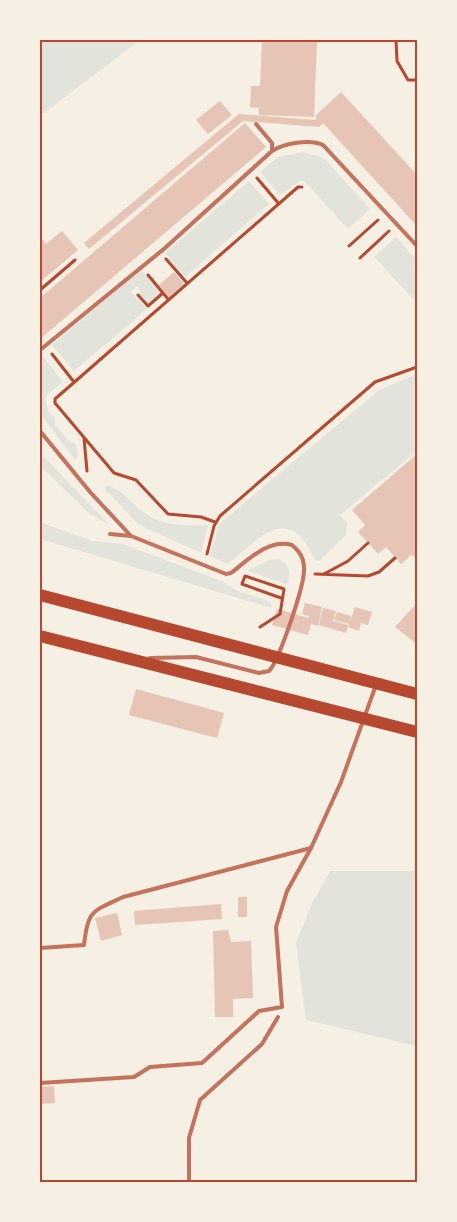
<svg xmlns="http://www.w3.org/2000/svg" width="457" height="1222" font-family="Lato,sans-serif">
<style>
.green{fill:#e2e4dc}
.building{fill:#e6c5b7}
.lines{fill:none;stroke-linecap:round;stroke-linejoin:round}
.path{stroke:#b5482f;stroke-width:3}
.service{stroke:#c5725c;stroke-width:4}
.primary{stroke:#b5482f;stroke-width:12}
.neatline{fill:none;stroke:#b5482f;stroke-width:2}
</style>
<rect width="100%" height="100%" fill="#f6efe4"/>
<!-- green -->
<path class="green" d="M40 40H140L40 116Z
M303 152 319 156 326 160 370 209 348 229 306 183 301 180 280 195 260 172 278 157Z
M249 181 269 204 185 277 165 253Z
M396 237 417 260V303L374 257Z
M141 270 161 292 148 303 139 293 141 291 137 286 131 292 147 309 74 371 52 345Z
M42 355 63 382 48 394 45 399 48 410 55 418V424L66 438 76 445 78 457 75 460 40 413V357Z
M417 374V451L340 515 347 523 346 535 319 561 315 560C289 502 261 536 228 564L210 556 219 524 379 390Z
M40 451 42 455 110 525 90 514 40 466Z
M106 485C126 491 130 503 146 514 163 526 189 526 208 525L201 553 139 525 105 489Z
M40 522 92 541 123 544 221 581 238 591 271 602 272 608 40 539Z
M279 559C290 565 291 573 287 584L247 571 269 560Z
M330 871H417V1046L306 1020 296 943 312 903Z"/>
<!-- building -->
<path class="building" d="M262 40H317L314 117 259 115V108L250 107 251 86H260Z
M341 92 417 175V226L323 123 319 127 243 121 89 249 84 243 239 114 315 120 317 118 315 116Z
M220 101 232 115 208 134 196 120Z
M245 123 266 147 40 339V298Z
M62 231 78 250 40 282V236L46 244Z
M174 272 184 284 169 297 159 285Z
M417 454V555L415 557 411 555 401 564 386 547 378 554 358 532 365 525 352 510Z
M305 603 322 607 318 626 311 624 308 635 272 625 277 609 309 618V616L302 614Z
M417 603V644L395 627Z
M355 607 372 612 368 625 361 623 359 631 348 627Z
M323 608 336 611 333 621 348 625 346 633 319 625Z
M337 612 351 616 349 624 334 620Z
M136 689 224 713 217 738 129 715Z
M238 897H247V917H238Z
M221 904 222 919 135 925 134 911Z
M117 913 122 935 101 941 95 918Z
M228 930 231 942 251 941 253 998 233 999V1017H215L213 931Z
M54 1086 55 1103 40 1104V1087Z"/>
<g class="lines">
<!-- path -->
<path class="path" d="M396 40 397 61 408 80H417
M257 178 279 204
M349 246 378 220
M360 258 389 231
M166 259 187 283
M148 275 168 299
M40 290 75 260
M138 295 148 306 163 293
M52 354 74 382
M84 438 87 471
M215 522 201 517 168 514 136 480 114 473 55 403V399L298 187H302
M207 554 214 526 220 516 375 382 417 367
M315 574 368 576 379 572 395 558
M324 574 348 561 368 543
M260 627 280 614 284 589 245 576 242 584 281 598"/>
<!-- service -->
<path class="service" d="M256 124 272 143V151
M40 350 165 248 272 151C284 143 310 139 323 145L417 246
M40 431 90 492 131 536 226 574 231 573C248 560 269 538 292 545 300 552 304 558 304 569 305 584 279 661 269 671L259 673 196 657 150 658
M110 534 131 536
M40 948 84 945C88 909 92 912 123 897L311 848
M40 1083 134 1077 150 1067 202 1063 259 1011 282 1007 276 927 287 891 311 848 341 782 376 685
M189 1182V1138L200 1100 262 1044 278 1017"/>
<!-- primary -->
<path class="primary" d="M40 595 417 694
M40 636 417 732"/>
</g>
<!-- border -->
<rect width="457" height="1222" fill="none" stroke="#f6efe4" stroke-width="82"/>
<rect x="41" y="41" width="375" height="1140" class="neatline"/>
</svg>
